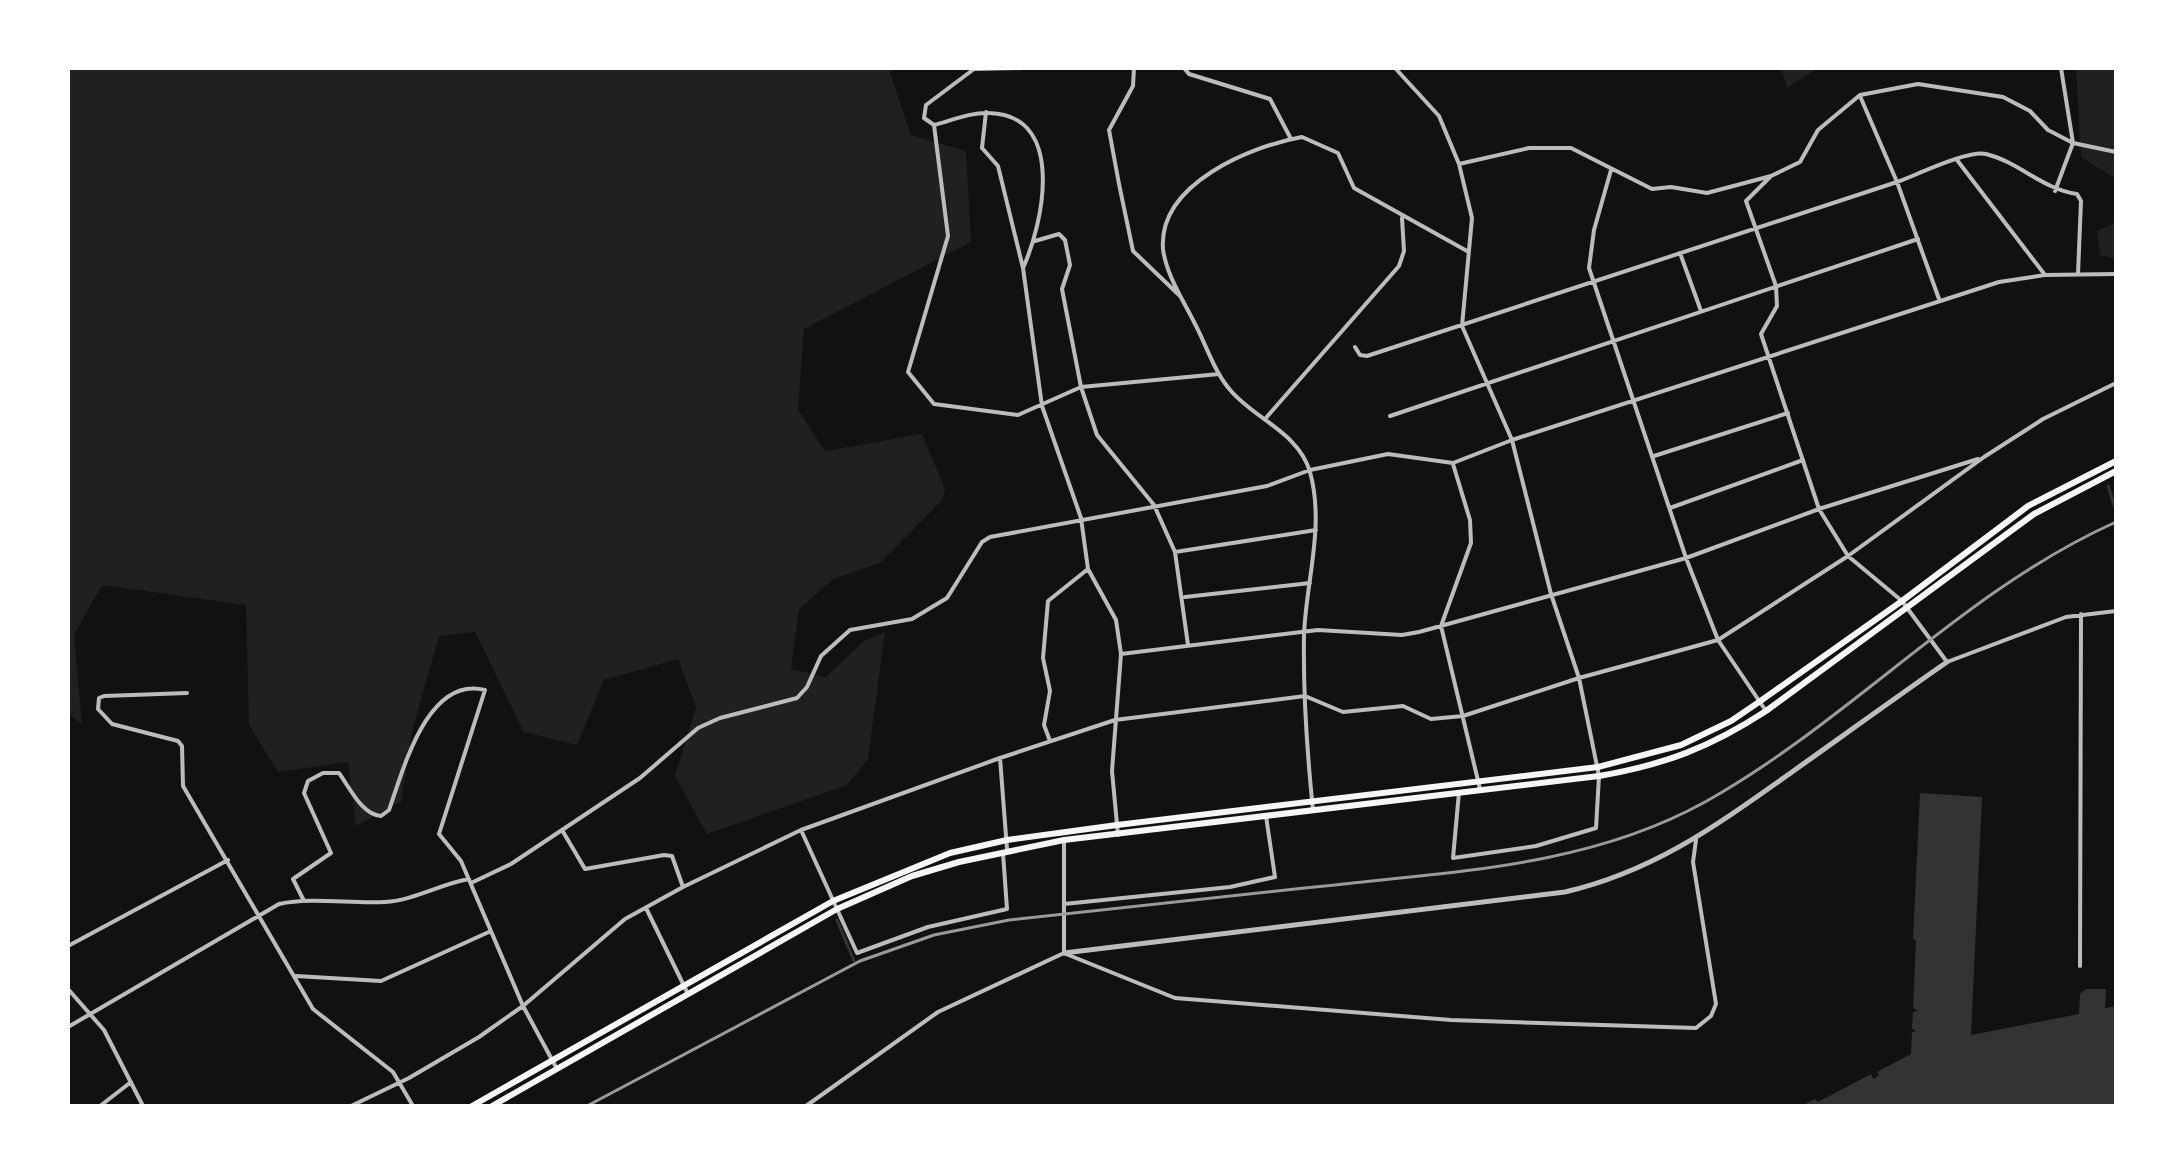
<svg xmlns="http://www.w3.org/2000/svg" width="2184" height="1174" font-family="'Times New Roman',serif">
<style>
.green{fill:#202020}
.water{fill:#333}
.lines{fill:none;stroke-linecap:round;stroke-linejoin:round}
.stream{stroke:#333;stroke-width:3}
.minor{stroke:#bcbcbc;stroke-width:4}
.tertiary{stroke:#bcbcbc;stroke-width:5}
.trunk{stroke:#f5f5f5;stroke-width:6}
.rail{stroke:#9a9a9a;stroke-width:3}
</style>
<rect width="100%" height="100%" fill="#111"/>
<!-- green -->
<path class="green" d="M68 68H894L890 72 911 135 966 151 971 242 804 329 798 410 825 451 922 434 945 489 942 500 880 563 833 579 799 609 791 669 826 677 864 641 885 632 868 759 847 785 707 834 675 776 696 707 678 659 604 680 577 745 524 732 475 632 439 636 412 731 401 802 356 826 348 762 278 772 249 725 246 605 102 585 74 635 82 724 68 713Z
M1781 68H1818L1787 88Z
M2076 68H2116V179L2081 157Z
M2116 222V259L2100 255 2097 231Z"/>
<!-- water -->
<path class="water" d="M1920 793 1982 797 1971 1035 2079 1014 2080 994 2086 989H2106L2105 1008 2116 1006V1106H1801L1815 1099 1818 1102 1871 1074 1873 1079 1879 1076 1877 1072 1911 1054 1912 1032 1916 1031 1912 1028 1913 1012 1918 1011 1913 1008 1916 940 1913 939Z"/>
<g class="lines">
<!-- stream -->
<path class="stream" d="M2108 486 2116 511
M837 920 854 961"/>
<!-- minor -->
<path class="minor" d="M1022 68 974 69 926 105 924 118 934 125 948 236 908 372 934 404 1018 415 1081 387 1219 374
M1134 68 1133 86 1109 130 1119 184 1133 251 1180 296
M1184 68 1189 74 1270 99 1291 139
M1395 68 1439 116 1459 164 1472 218 1462 326 1512 440 1551 594 1579 678 1599 776 1596 828 1536 846 1453 858 1459 792
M1860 96 1897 182 1939 299
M986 112 982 148 998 166 1023 268 1042 406 1081 518 1088 569 1116 620 1121 654 1112 771 1118 835
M934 125C950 121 971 112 989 113 1067 115 1043 224 1023 268
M1957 160 2045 275
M1459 164 1529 148H1571L1652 189 1671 187 1707 193 1771 176 1800 162 1818 130 1860 95 1918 84 2003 97 2030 111 2048 130 2073 143 2116 152
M1611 170 1594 230 1589 268 1686 558 1718 640 1766 711
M1771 176 1746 201 1776 286 1777 306 1761 334 1819 509 1848 556 1902 601 1947 662 2066 617 2116 611
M2055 191 2073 143 2061 68
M1035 241 1059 234 1065 240 1070 265 1062 289 1081 387 1097 435 1154 505 1175 552 1188 645
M1680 253 1701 311
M1355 347 1360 355 1367 356 1897 182C1917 175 1967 150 1986 154 2019 162 2042 189 2077 194L2081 201 2078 274
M1390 416 1918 239
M1265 419 1399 266 1404 251 1402 218
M1654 456 1788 413
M1453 464 1470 520 1471 543 1441 626 1480 789
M1670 508 1803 460
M1175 552 1316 530
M1185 597 1310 583
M1121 654 1318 630 1402 635 1419 632 1686 558 1819 509 1978 459
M187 693 104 696 99 698 98 709 112 724 178 741 182 746 183 786 313 1009 393 1072 413 1106
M1050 741 1044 725 1050 691 1043 658 1048 601 1088 569
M1000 758 1007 849
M1313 810C1307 752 1303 693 1304 635 1306 581 1325 526 1310 472 1299 433 1255 419 1231 391 1214 372 1206 344 1194 322 1183 300 1166 274 1163 249 1158 184 1251 146 1302 137L1338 153 1354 188 1467 251
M562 830 585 869 664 855 672 856 683 887
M801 830 857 953 928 927 1007 909 1003 853
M1064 840V953
M471 883 511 864 640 778 698 728 720 718 797 698 807 687 821 656 850 630 912 619 947 598 982 542 990 537 1267 486 1310 470 1388 454 1453 463 1512 440 1999 282 2045 275 2116 274
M304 901 293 879 331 853 304 793 308 781 323 773H339C350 788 362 815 381 816L389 810C403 771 427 675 485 690L439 834 461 861 523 1006 557 1069
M1064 904 1230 887 1275 877 1266 816
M646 908 688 994
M68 946 228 860
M1066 954 1175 998 1451 1020 1696 1028 1711 1016 1716 1004 1693 862 1696 840
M2080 966 2081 614
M296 976 381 981 491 931
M68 989 104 1030 143 1106
M68 1027 279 904C313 897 350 904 385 902 415 900 440 884 469 879
M100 1106 131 1082
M351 1106 409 1078 479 1037 523 1006 625 919 683 887 801 830 1000 758 1115 720 1305 696 1343 712 1403 706 1431 719 1463 716 1579 678 1718 640 1848 556 1984 457 2043 419 2116 383
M806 1106 938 1012 1064 953"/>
<!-- tertiary -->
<path class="tertiary" d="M1064 953 1565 892C1655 871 1717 825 1792 772 1844 735 1895 698 1947 662"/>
<!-- trunk -->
<path class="trunk" d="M472 1106 833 901 950 853 1007 840 1117 825 1598 767 1681 745 1731 721 1759 702 1902 601 2028 506 2116 461
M492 1106 837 909 912 876 959 862 1064 840 1599 776C1664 765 1711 747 1766 711L2034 514 2116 471"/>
<!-- rail -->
<path class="rail" d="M587 1106 860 961 934 935 1009 920C1117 908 1226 896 1335 885 1462 871 1591 865 1705 802 1850 721 1964 590 2116 522"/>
</g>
<!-- border -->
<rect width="2184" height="1174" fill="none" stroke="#ffffff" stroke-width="140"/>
</svg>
